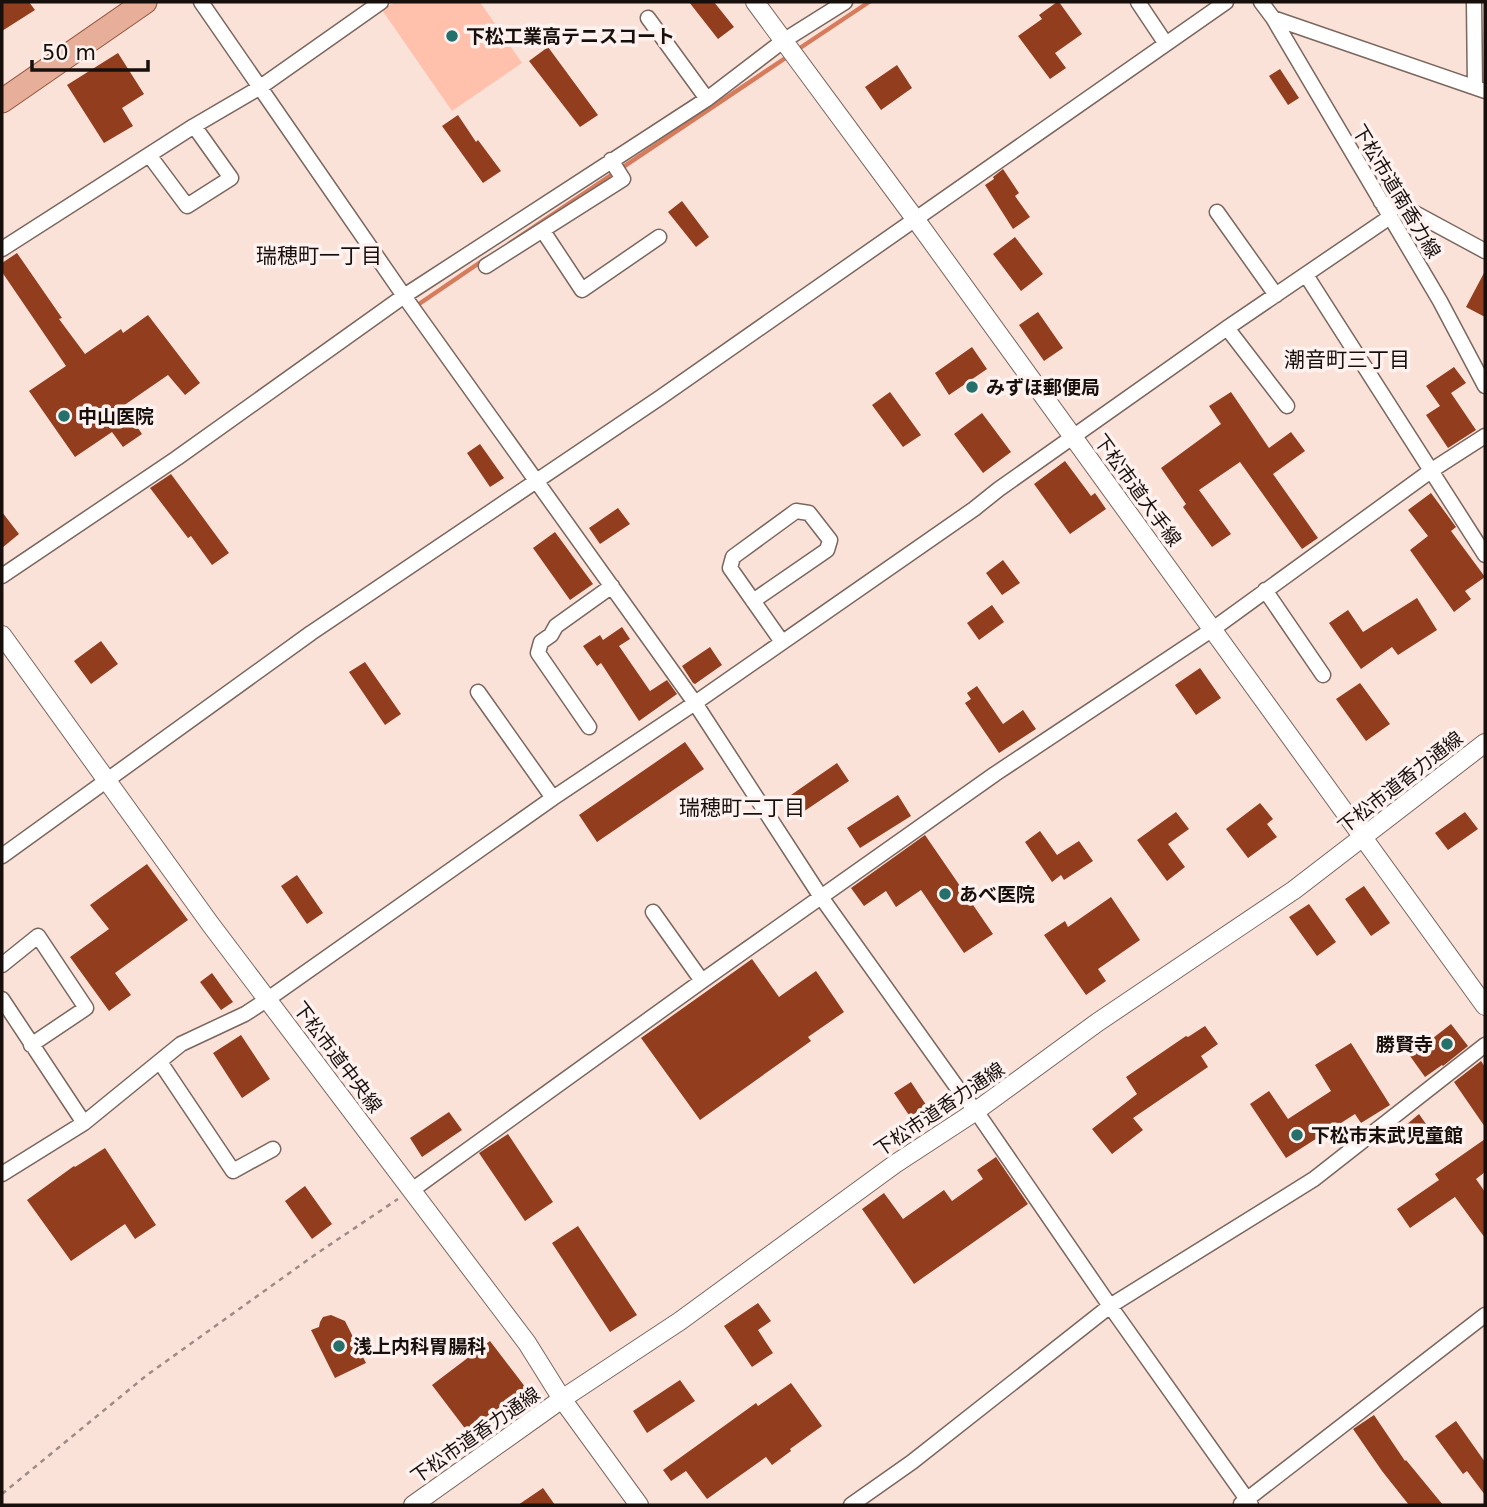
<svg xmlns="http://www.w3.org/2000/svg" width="1487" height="1507" font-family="'DejaVu Sans','Noto Sans JP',sans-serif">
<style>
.green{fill:#ffc1ab}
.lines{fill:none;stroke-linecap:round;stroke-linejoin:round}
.stream{stroke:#d67c5c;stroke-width:4.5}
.building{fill:#913d1e}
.minor-casing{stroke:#7b665e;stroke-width:17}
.tertiary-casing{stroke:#7b665e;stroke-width:20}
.primary-casing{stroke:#94543d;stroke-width:25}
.path{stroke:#9d8c85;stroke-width:2.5;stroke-dasharray:5 5;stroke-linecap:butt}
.minor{stroke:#fff;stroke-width:14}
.tertiary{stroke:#fff;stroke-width:18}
.primary{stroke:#e7af9a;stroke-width:23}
.poi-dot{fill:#26706c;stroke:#fdf2ef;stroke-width:2.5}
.labels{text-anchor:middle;stroke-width:7;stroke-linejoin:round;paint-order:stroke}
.poi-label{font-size:19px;font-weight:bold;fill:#170f0c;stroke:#fdf2ef;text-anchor:start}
.street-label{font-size:19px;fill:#170f0c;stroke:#fdf2ef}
.neighbourhood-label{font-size:21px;fill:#170f0c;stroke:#fdf2ef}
</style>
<rect width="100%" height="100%" fill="#fae2d9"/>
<!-- green -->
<path class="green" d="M395 2H480L522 63 452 111 382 10Z"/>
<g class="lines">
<!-- stream -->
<path class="stream" d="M797 50 869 2
M510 243 790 55
M419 304 485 259"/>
</g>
<!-- building -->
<path class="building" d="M2 2H29L35 10 2 31Z
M689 2H714L734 27 718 39Z
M1057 2H1059L1082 34 1055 53 1066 68 1050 79 1018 36 1042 19 1039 15Z
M548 47 598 115 580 127 529 61Z
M118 53 144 94 122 108 133 126 104 143 67 85Z
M897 65 912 88 881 110 865 87Z
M1280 69 1299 98 1288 105 1269 76Z
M458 115 476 142 478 140 501 171 483 183 442 126Z
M1003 169 1019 193 1015 196 1030 217 1013 229 985 185 994 179 993 177Z
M682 201 709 237 696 247 668 212Z
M1015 237 1043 274 1021 291 993 254Z
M17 253 62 318 59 319 85 354 121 329 123 333 148 315 200 383 185 395 168 375 123 406 142 434 123 447 112 432 75 457 29 391 66 366 2 272V263Z
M1485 271V317L1466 307Z
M1038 312 1063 348 1044 361 1019 325Z
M972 347 987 369 949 395 935 373Z
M1454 367 1466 383 1451 393 1476 430 1448 448 1426 415 1440 406 1426 386Z
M890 392 921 435 903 447 872 405Z
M1231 392 1269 448 1291 432 1305 451 1273 474 1318 538 1302 549 1240 462 1199 490 1231 534 1212 547 1183 507 1186 504 1161 468 1221 424 1209 406Z
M982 413 1011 452 983 473 954 434Z
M480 444 504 478 490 487 467 453Z
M1065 461 1091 496 1095 493 1106 509 1070 534 1034 484Z
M171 474 229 553 212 565 191 536 188 538 150 488Z
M1431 493 1456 527 1451 531 1485 577 1465 591 1471 599 1454 612 1410 550 1428 536 1408 510Z
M618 508 630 524 600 544 589 528Z
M2 512 19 534 2 548Z
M555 532 593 584 570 600 533 548Z
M1003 560 1020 583 1002 595 986 573Z
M1417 598 1437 630 1398 655 1392 647 1361 669 1329 623 1348 610 1363 632Z
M992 605 1004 622 979 640 967 623Z
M622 627 630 639 619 646 650 691 667 680 677 694 639 721 601 663 597 666 583 646 600 635 603 640Z
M101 641 118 664 91 684 74 661Z
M710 647 722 665 695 684 693 683 682 666Z
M365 662 401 714 385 725 349 672Z
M1200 668 1221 698 1196 715 1175 685Z
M1360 683 1390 724 1366 741 1336 699Z
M977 686 1003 724 1023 710 1036 729 999 753 965 703 971 699 967 693Z
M685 742 704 769 597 842 579 815Z
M837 763 849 781 803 812 791 795Z
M898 795 911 816 860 848 847 828Z
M1260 803 1273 819 1267 824 1277 837 1248 858 1226 829Z
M1176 812 1189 829 1168 844 1185 867 1167 881 1137 840Z
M1465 812 1478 829 1448 850 1435 833Z
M1040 831 1057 855 1079 841 1093 861 1064 880 1061 875 1052 882 1025 842Z
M925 835 993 934 964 953 921 890 896 907 886 891 864 906 851 888Z
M147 864 188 920 115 973 131 995 109 1011 70 957 109 929 90 905Z
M297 875 323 913 307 924 281 886Z
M1364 886 1390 923 1371 936 1345 899Z
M1111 897 1140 940 1098 969 1106 981 1086 995 1044 935 1065 921 1068 927Z
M1309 904 1336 942 1317 956 1289 917Z
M752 959 779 997 816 971 844 1012 808 1037 811 1041 700 1120 641 1038Z
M212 973 233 1002 221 1010 200 982Z
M1451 1024 1468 1046 1443 1066 1442 1065 1425 1077 1410 1056Z
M1205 1026 1218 1044 1201 1056 1208 1067 1133 1118 1143 1130 1112 1154 1092 1129 1137 1094 1126 1077 1186 1036 1188 1037Z
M241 1035 270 1079 242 1098 213 1053Z
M1351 1043 1390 1105 1361 1123 1355 1114 1286 1158 1250 1104 1269 1091 1288 1119 1331 1091 1315 1065Z
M1481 1061 1485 1067V1127L1454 1082Z
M911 1082 934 1117 917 1127 894 1093Z
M449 1112 462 1130 422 1157 410 1138Z
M1419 1114 1435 1137 1423 1147 1406 1125Z
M508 1134 553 1202 525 1221 479 1153Z
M1485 1139V1172L1476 1179 1485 1192V1238L1455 1197 1410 1228 1397 1209 1439 1180 1435 1174Z
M105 1148 156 1225 135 1239 125 1224 71 1261 27 1200 74 1166 75 1167Z
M996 1157 1028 1204 914 1284 862 1209 884 1193 903 1219 944 1190 952 1201 983 1179 977 1170Z
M305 1186 332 1224 312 1239 285 1201Z
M578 1226 637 1315 610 1332 552 1243Z
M758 1303 771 1321 758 1330 773 1353 752 1367 724 1326Z
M331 1315 345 1321 366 1363 335 1378 311 1330 319 1327 320 1322 323 1317Z
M490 1341 529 1392 527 1401 473 1439 432 1385Z
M680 1380 695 1401 647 1433 633 1411Z
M791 1383 822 1426 790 1449 791 1451 772 1465 766 1457 707 1499 686 1471 671 1481 663 1470 756 1403 758 1406Z
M1374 1415 1405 1461 1406 1460 1443 1505H1409L1382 1471 1353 1429Z
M1456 1421 1485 1462V1495L1467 1471 1463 1474 1435 1436Z
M543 1488 555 1505H518Z"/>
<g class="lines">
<!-- minor casing -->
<g class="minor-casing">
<path id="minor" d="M201 2 404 296 695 703 821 897 961 1093 976 1111 1110 1306 1251 1505
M1138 2 1166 44
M1261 2 1273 18 1440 301 1485 386
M1474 2 1475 87
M648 18 707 99
M1273 18 1485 91
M149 155 187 206 231 178 194 126
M1381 202 1411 211 1485 251
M1217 212 1276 295
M543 231 582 290 659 237
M2 249 194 126 259 88 381 2
M486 266 623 179 611 160
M1306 275 1485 555
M1227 328 1287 406
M2 576 177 458 404 296 707 99 783 41 845 2
M1265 590 1323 675
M753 601 827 550 830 540 809 513 796 511 733 557 730 568 782 642
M478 692 553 798
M589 727 538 653 541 642 551 635 556 626 612 586
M2 856 311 633 661 397 1226 2
M653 912 702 981
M2 965 38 936 86 1008 31 1045
M2 999 84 1123
M160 1062 233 1171 273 1149
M2 1174 84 1123 181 1044 245 1014 268 999 553 798 695 703 974 509 999 489 1227 328 1390 217
M412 1190 702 981 995 774 1213 629 1432 470 1485 436
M1241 1504 1485 1315
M851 1505 912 1462 1110 1306 1314 1179 1485 1045"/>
</g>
<!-- tertiary casing -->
<g class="tertiary-casing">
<path id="tertiary" d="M755 2 916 220 1485 1006
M2 635 211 925 527 1343 562 1399 639 1505
M413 1505 562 1399 680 1321 895 1164 976 1111 1098 1022 1294 890 1485 743"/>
</g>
<!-- primary casing -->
<g class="primary-casing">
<path id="primary" d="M2 101 145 2"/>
</g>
<!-- path -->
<path class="path" d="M2 1494 147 1375 316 1254 398 1199"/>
<!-- minor -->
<use href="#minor" class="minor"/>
<!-- tertiary -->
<use href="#tertiary" class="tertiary"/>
<!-- primary -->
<use href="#primary" class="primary"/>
</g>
<!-- markers -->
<g class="poi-dot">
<circle cx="452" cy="36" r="7"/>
<circle cx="972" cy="387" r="7"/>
<circle cx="64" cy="416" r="7"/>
<circle cx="945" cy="894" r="7"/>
<circle cx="1447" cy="1044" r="7"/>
<circle cx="1297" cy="1135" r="7"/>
<circle cx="339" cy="1346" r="7"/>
</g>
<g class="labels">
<!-- poi labels -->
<g class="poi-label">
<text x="466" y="43">下松工業高テニスコート</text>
<text x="986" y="394">みずほ郵便局</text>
<text x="78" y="423">中山医院</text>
<text x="959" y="901">あべ医院</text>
<text x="1433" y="1051" text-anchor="end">勝賢寺</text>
<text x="1311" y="1142">下松市末武児童館</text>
<text x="353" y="1353">浅上内科胃腸科</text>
</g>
<!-- street labels -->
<g class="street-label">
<text transform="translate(1397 191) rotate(59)" y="7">下松市道南香力線</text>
<text transform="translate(1138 490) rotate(54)" y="7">下松市道大手線</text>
<text transform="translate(1400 782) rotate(-38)" y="7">下松市道香力通線</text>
<text transform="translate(338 1057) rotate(53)" y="7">下松市道中央線</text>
<text transform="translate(939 1109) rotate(-34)" y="7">下松市道香力通線</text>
<text transform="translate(475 1435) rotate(-35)" y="7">下松市道香力通線</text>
</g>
<!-- neighbourhood labels -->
<g class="neighbourhood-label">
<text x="319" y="263">瑞穂町一丁目</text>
<text x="1347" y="367">潮音町三丁目</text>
<text x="742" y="815">瑞穂町二丁目</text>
</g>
</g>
<!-- border -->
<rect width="1487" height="1507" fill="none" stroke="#170f0c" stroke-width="7"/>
<!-- scale -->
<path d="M32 60v10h116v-10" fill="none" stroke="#170f0c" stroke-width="3.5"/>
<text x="42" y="60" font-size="21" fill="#170f0c" stroke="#fdf2ef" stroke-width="5" paint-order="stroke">50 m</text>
</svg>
